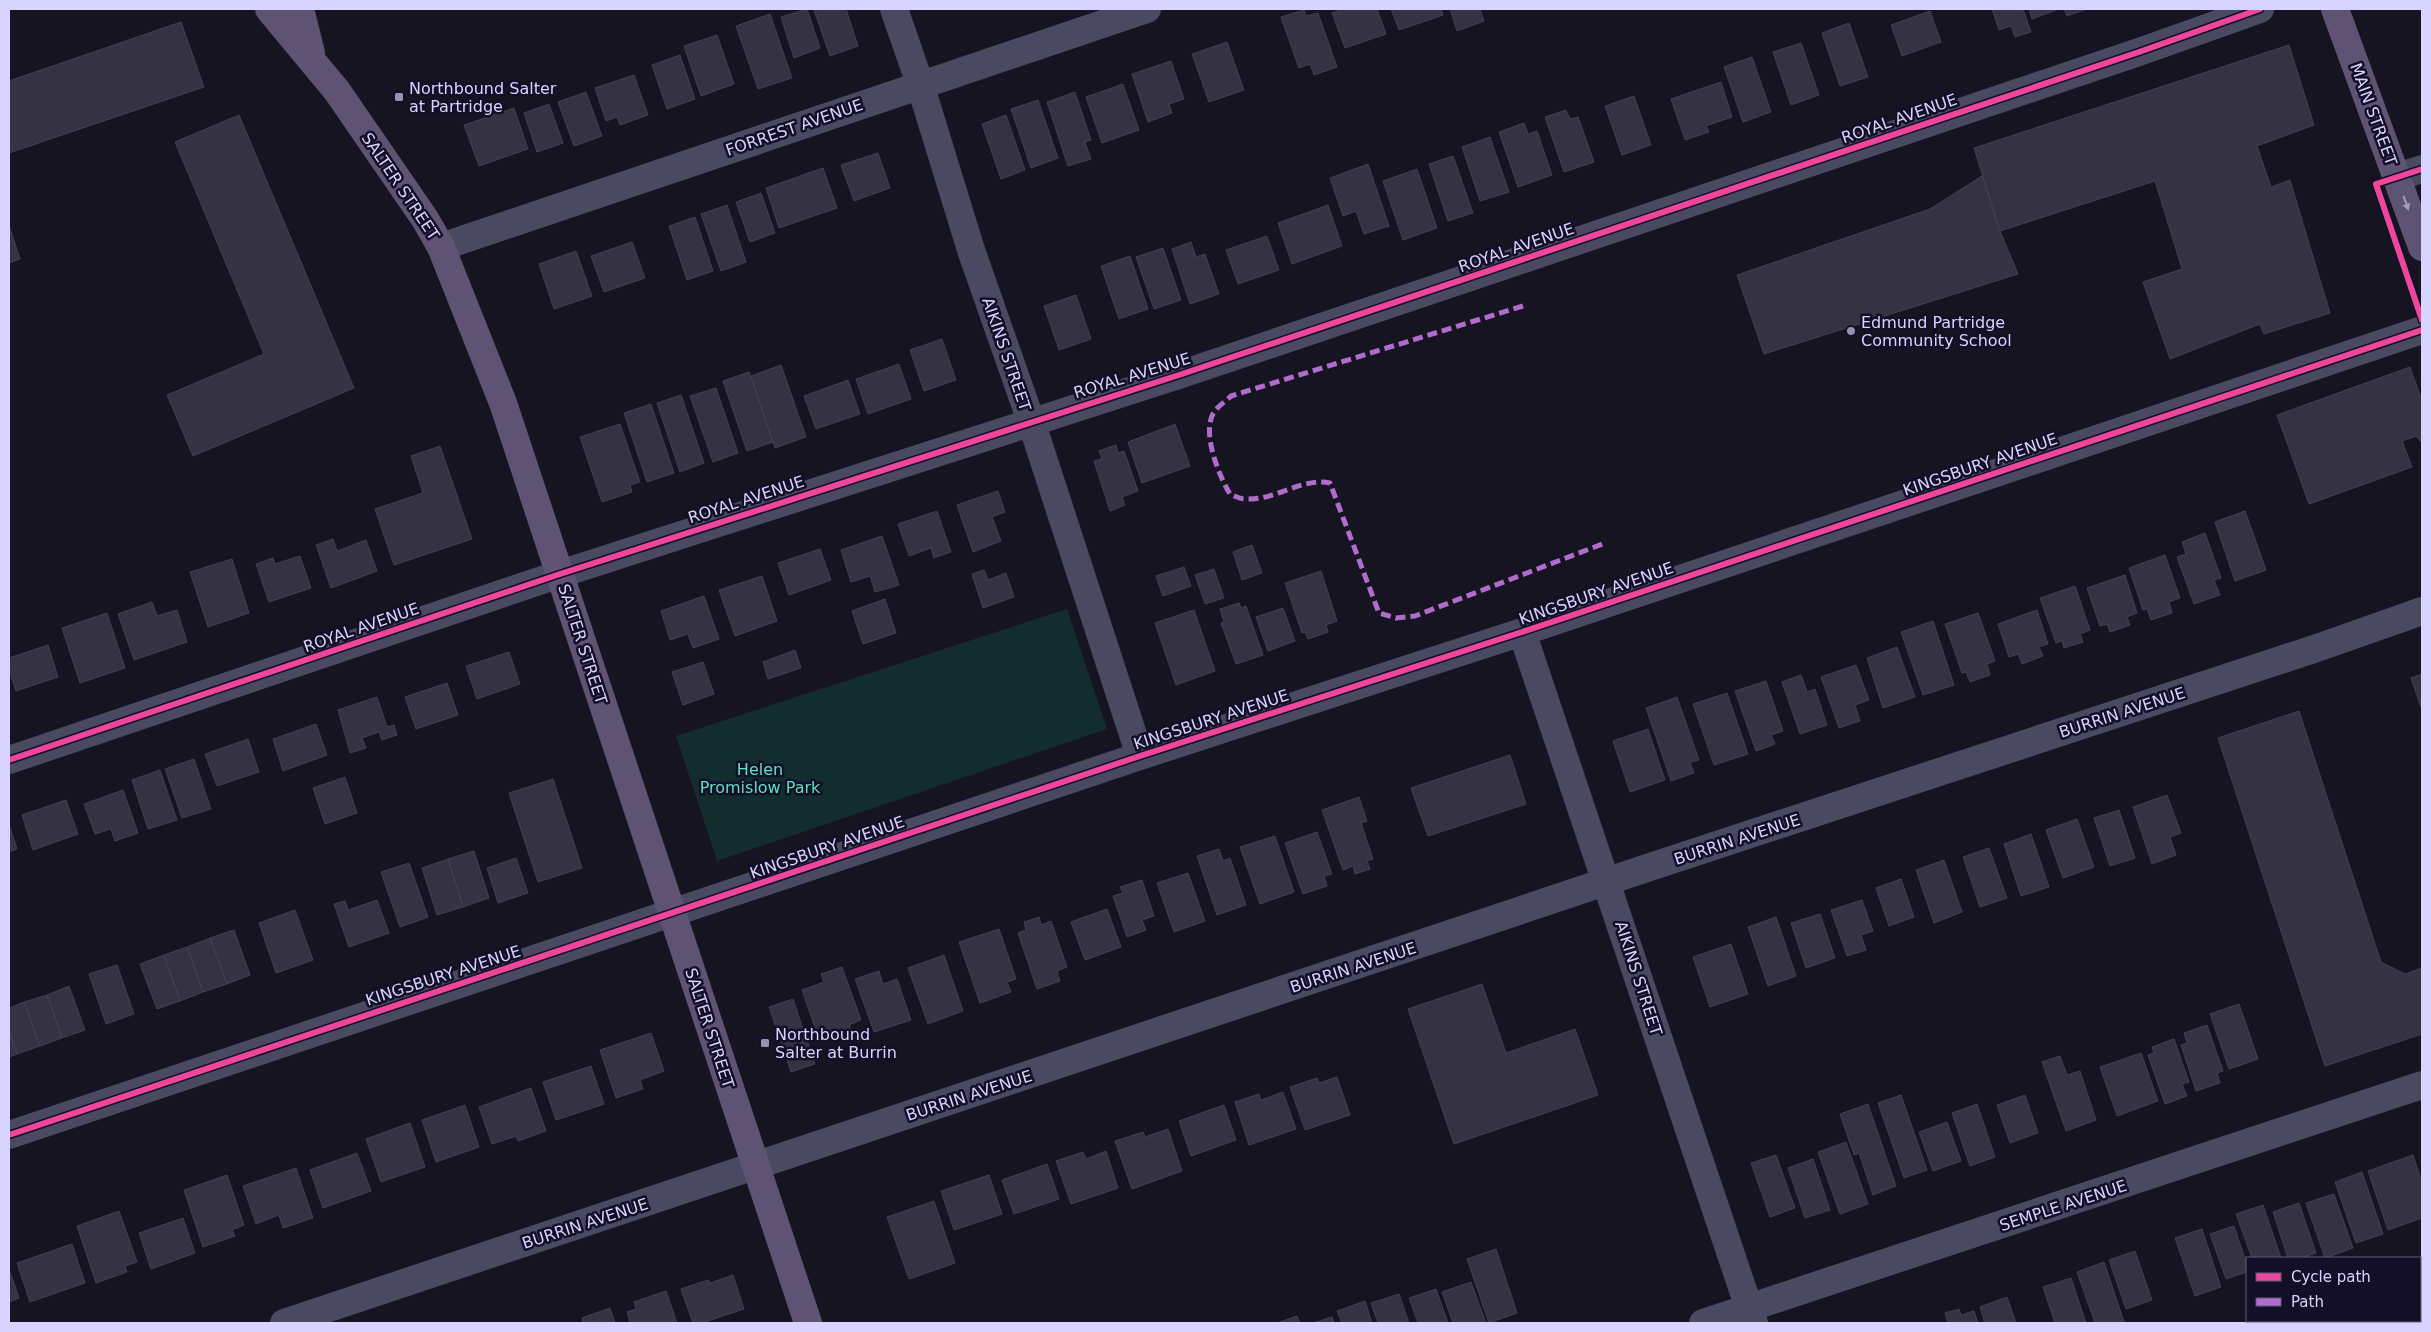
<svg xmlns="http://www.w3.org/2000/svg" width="2431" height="1332" font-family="'DejaVu Sans',sans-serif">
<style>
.green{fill:#132c2d}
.building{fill:#343243;stroke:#433f54}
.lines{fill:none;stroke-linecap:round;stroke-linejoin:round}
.minor{stroke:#4a4962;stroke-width:28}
.major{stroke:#5e5373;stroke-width:28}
.quiet{stroke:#b06ccc;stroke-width:5;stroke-dasharray:10 5;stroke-linecap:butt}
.cycleway-casing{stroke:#130f26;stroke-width:9}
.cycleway{stroke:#ed469a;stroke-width:6}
.oneway{fill:#a29ac0}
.poi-dot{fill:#9591b1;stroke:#130f26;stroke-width:2}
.labels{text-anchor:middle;stroke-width:5;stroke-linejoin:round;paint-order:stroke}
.poi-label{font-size:16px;fill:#d9d4ff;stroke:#130f26;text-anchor:start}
.street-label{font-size:16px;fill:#d9d4ff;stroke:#130f26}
.park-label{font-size:16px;fill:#5fe0c0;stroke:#130f26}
</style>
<rect width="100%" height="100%" fill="#161421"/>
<!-- green -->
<path class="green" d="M1067 609 1107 729 717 861 676 736Z"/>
<!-- building -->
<path class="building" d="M807 9 820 48 794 58 781 17Z
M817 9H846L858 46 830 56 814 10Z
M1343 9H1377L1386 34 1345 48 1332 13Z
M1391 9H1441L1443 15 1399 30Z
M1450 9H1480L1484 21 1457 31Z
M1992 9H2023L2031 32 2015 37 2011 26 1999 30Z
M2029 9H2059L2032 19Z
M2064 9H2087L2067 16Z
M1304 10 1306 16 1318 13 1337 67 1314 75 1310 64 1299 68 1281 17Z
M1930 11 1941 42 1902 56 1891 25Z
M770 14 792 78 758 89 736 26Z
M181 22 204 87 9 153V81Z
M1849 23 1868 77 1840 86 1822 33Z
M717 35 734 84 701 96 684 46Z
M1227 42 1244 90 1209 102 1192 54Z
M1801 43 1819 95 1791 105 1773 52Z
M2289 45 2314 125 2257 146 2271 187 2290 180 2330 313 2264 334 2260 324 2170 359 2143 282 2182 269 2155 181 2000 231 1974 148Z
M680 55 695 99 667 109 652 65Z
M1752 57 1771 112 1743 122 1724 67Z
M1171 61 1184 99 1169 104 1172 113 1148 122 1132 74Z
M634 75 648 115 620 125 617 117 606 121 595 88Z
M1721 82 1732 117 1706 126 1709 132 1685 140 1671 99Z
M1123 84 1139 130 1102 143 1086 97Z
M586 92 602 136 574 146 558 102Z
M1075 92 1091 140 1085 142 1091 159 1068 166 1047 102Z
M1634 96 1651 145 1622 155 1605 106Z
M1038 100 1058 158 1031 168 1011 109Z
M549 104 563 143 537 152 524 113Z
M514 108 528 149 479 166 464 125Z
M1566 110 1570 119 1578 117 1594 162 1564 172 1545 117Z
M239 115 354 388 193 456 167 395 264 354 175 142Z
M1006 115 1025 170 1001 179 982 124Z
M1524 123 1528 134 1537 131 1552 175 1518 187 1499 132Z
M1490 137 1509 192 1480 201 1462 147Z
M878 153 890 188 854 201 841 165Z
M1453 156 1473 213 1448 221 1429 164Z
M1368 164 1389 226 1364 234 1356 211 1343 216 1330 178Z
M823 168 837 208 779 228 766 188Z
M1417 169 1437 228 1403 240 1383 181Z
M1982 176 2000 231 2018 274 1764 354 1737 275 1930 209Z
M761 193 775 233 750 242 736 202Z
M727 205 746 262 721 271 701 214Z
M1328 205 1342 246 1292 264 1278 223Z
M695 217 713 271 687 280 669 226Z
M9 225 20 259 9 263Z
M1267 236 1279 270 1238 284 1226 250Z
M632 242 645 278 604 292 591 256Z
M1191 242 1196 257 1205 254 1219 294 1190 304 1172 249Z
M1163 248 1181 300 1154 309 1136 257Z
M576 251 592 296 554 309 539 264Z
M1130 256 1148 309 1119 319 1101 266Z
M1076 295 1091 339 1059 350 1044 306Z
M942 339 956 380 924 391 910 350Z
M899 364 911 399 868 414 856 379Z
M781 365 806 437 775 448 751 376Z
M2410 367 2422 401V443L2416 436 2402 441 2412 467 2309 504 2277 415Z
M749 372 773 442 747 451 723 381Z
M848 380 860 414 816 429 804 396Z
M716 388 738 453 713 462 690 396Z
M681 395 704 463 680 472 657 403Z
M651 404 674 473 647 482 624 413Z
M620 424 640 482 630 485 632 492 602 502 580 437Z
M1175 424 1190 466 1142 483 1128 442Z
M1116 445 1118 453 1124 451 1138 491 1122 497 1125 505 1110 511 1094 461 1102 459 1099 451Z
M440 446 472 539 394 565 375 509 423 493 411 456Z
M998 491 1005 512 992 517 1001 541 973 552 957 505Z
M937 511 951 552 934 558 931 548 909 556 898 524Z
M2245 511 2266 570 2235 581 2215 522Z
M2205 533 2221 578 2214 580 2220 595 2194 604 2177 557 2186 554 2182 542Z
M882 536 899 585 875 592 870 576 851 582 841 550Z
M333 539 337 551 366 540 377 571 331 588 316 545Z
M1252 545 1262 573 1242 580 1233 552Z
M820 549 831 580 789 595 778 563Z
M2165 555 2180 598 2169 602 2172 613 2151 620 2147 609 2143 610 2129 568Z
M300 556 311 588 269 602 256 564 273 558 275 564Z
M232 559 249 613 208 627 190 572Z
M1184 567 1191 586 1163 596 1156 576Z
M1214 569 1224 598 1205 604 1195 575Z
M984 570 988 580 1006 573 1014 597 983 608 972 574Z
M1321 571 1337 621 1326 625 1328 632 1308 639 1305 632 1302 633 1285 583Z
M2125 575 2137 613 2127 617 2130 625 2110 632 2107 624 2100 626 2087 588Z
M762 576 777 621 735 636 719 590Z
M2075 586 2090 630 2080 634 2083 642 2064 648 2062 641 2056 643 2040 598Z
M704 596 719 639 693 648 688 634 670 640 661 611Z
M885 599 896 633 863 644 852 611Z
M152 602 157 616 177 610 187 642 134 660 118 614Z
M1239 603 1241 608 1246 606 1263 655 1236 664 1221 623 1224 622 1220 609Z
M1283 608 1295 641 1268 651 1256 617Z
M1194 610 1215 671 1176 685 1155 623Z
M2037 610 2048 644 2039 647 2043 656 2022 664 2018 654 2009 657 1998 624Z
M107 613 125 668 80 683 62 628Z
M1978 613 1995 661 1987 664 1990 675 1970 682 1966 672 1962 673 1945 624Z
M1933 621 1954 685 1923 695 1901 632Z
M48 645 58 677 16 691 9 670V658Z
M1897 647 1915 697 1883 708 1867 658Z
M795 650 801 668 768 679 763 662Z
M509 652 520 684 477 699 466 666Z
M703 662 714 694 683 705 672 672Z
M1856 665 1869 700 1855 705 1860 721 1839 728 1821 677Z
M2422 674V710L2411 678Z
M1801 675 1807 692 1815 689 1827 725 1800 734 1782 682Z
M1766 681 1783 731 1771 735 1775 744 1756 751 1735 691Z
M447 683 458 715 416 729 405 697Z
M1727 693 1748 754 1714 765 1693 704Z
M377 697 387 727 394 725 397 735 382 740 379 732 362 738 366 748 350 753 338 710Z
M1677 697 1699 760 1690 762 1694 773 1671 781 1646 708Z
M2299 711 2381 962 2405 974 2422 968V1034L2325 1066 2218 738Z
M316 724 327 755 283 771 273 739Z
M1648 729 1665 780 1630 792 1613 741Z
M248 739 259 772 217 786 205 754Z
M1510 755 1526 804 1428 836 1411 788Z
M194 759 211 809 182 818 165 769Z
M160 770 177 820 148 829 132 780Z
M345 777 357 813 325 824 313 788Z
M553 779 582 868 538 882 509 793Z
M123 790 138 833 115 841 111 829 95 834 84 804Z
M2167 795 2181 833 2170 837 2176 855 2152 864 2133 807Z
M1359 797 1367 821 1361 823 1373 859 1367 861 1370 869 1355 874 1353 866 1343 870 1322 810Z
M66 800 78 834 33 850 22 815Z
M2119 810 2135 858 2110 866 2094 818Z
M2077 819 2094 867 2063 878 2046 830Z
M9 824 17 849 9 852Z
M1317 832 1332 874 1324 876 1327 886 1303 894 1285 843Z
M2031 834 2049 887 2021 896 2004 844Z
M1275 836 1294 892 1260 904 1240 847Z
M1989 848 2007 898 1980 907 1963 857Z
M1219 849 1223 861 1230 858 1246 905 1217 915 1197 856Z
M474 851 489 898 463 907 448 859Z
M516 858 528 893 498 903 487 868Z
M448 859 463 907 437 915 422 868Z
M1944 860 1962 912 1934 923 1916 870Z
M409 863 428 917 400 927 381 872Z
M1188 873 1205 921 1174 932 1157 883Z
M1901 879 1914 917 1889 926 1876 888Z
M1142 880 1154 916 1142 920 1146 930 1127 937 1113 896 1123 893 1120 887Z
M377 900 389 933 349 947 334 904 345 901 348 910Z
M1862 900 1873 931 1861 935 1866 950 1847 956 1831 910Z
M1107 909 1121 947 1085 960 1071 922Z
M295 910 313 960 276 973 259 923Z
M1820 914 1835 958 1806 968 1791 923Z
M1039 917 1041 925 1051 921 1067 967 1057 971 1060 981 1037 989 1018 933 1026 930 1024 922Z
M1776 917 1796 976 1768 986 1748 927Z
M999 929 1016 979 1007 982 1011 992 980 1003 959 942Z
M234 930 250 975 227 984 210 938Z
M210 938 227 984 203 992 187 947Z
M1731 944 1748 994 1710 1007 1693 957Z
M187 947 203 992 180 1001 164 955Z
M164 955 180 1001 157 1009 140 964Z
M944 955 963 1011 928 1024 908 968Z
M117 965 134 1014 106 1024 89 974Z
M842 967 861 1020 849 1025 851 1031 820 1042 802 990 824 982 821 974Z
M879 971 883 984 897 979 911 1020 874 1032 855 979Z
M1482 984 1506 1053 1575 1029 1598 1095 1454 1144 1408 1009Z
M69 986 85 1030 62 1038 47 995Z
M47 995 62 1038 40 1046 24 1002Z
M793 999 815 1064 791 1072 769 1007Z
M24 1002 40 1046 17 1054 9 1030V1008Z
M2239 1004 2258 1059 2229 1069 2210 1014Z
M2207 1025 2223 1071 2217 1073 2220 1083 2196 1091 2181 1045 2187 1043 2184 1033Z
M9 1030 17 1054 9 1057Z
M651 1033 664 1071 640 1080 643 1089 616 1098 600 1050Z
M2174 1039 2189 1082 2182 1084 2187 1096 2165 1104 2148 1055 2154 1053 2152 1047Z
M2141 1053 2158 1101 2117 1116 2100 1067Z
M2060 1056 2067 1075 2080 1071 2096 1120 2066 1131 2042 1062Z
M591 1066 604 1104 556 1120 543 1082Z
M1337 1077 1350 1115 1305 1130 1290 1087 1317 1078 1319 1083Z
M531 1088 546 1131 518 1141 516 1136 492 1144 479 1107Z
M1283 1092 1296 1129 1249 1145 1235 1102 1259 1094 1261 1100Z
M1901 1095 1927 1170 1904 1178 1878 1103Z
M2025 1095 2038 1133 2010 1143 1997 1105Z
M1868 1104 1896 1186 1873 1195 1859 1153 1854 1155 1840 1114Z
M1977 1104 1995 1157 1970 1166 1952 1113Z
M465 1105 479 1147 436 1162 422 1120Z
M1224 1105 1236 1140 1191 1156 1179 1121Z
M1947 1122 1961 1161 1933 1171 1919 1132Z
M410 1123 425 1167 381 1182 366 1139Z
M1168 1129 1182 1171 1132 1189 1115 1141 1143 1132 1145 1137Z
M1846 1142 1868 1204 1840 1214 1818 1152Z
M1106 1151 1118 1188 1071 1204 1056 1161 1083 1152 1086 1159Z
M357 1153 371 1191 323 1208 310 1170Z
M1776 1155 1795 1208 1770 1217 1751 1163Z
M2413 1155 2422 1183V1218L2388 1230 2368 1171Z
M1813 1159 1830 1210 1805 1218 1788 1168Z
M1047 1164 1059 1199 1014 1214 1002 1180Z
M296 1168 313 1218 283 1228 279 1215 256 1224 243 1186Z
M2362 1172 2383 1234 2356 1243 2335 1182Z
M227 1175 244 1225 232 1230 235 1236 203 1247 184 1190Z
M989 1175 1002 1214 954 1230 941 1191Z
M2334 1194 2353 1248 2325 1258 2306 1203Z
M934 1201 955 1263 909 1279 887 1217Z
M2299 1203 2316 1253 2301 1258H2288L2273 1212Z
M2263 1205 2281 1258H2252L2236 1214Z
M119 1211 137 1262 125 1266 127 1272 96 1283 77 1226Z
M183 1218 195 1253 151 1269 139 1233Z
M2234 1226 2247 1265V1272L2226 1279 2210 1234Z
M2202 1229 2221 1287 2195 1296 2175 1238Z
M72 1244 85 1283 30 1302 17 1263Z
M1496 1249 1517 1313 1489 1323 1467 1259Z
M2135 1251 2152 1300 2126 1309 2109 1260Z
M2104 1262 2123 1319 2125 1323H2095L2077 1272Z
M9 1269 19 1298 9 1302Z
M733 1275 744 1309 702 1323H693L681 1289 708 1280 710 1283Z
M2071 1278 2086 1323H2055L2043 1287Z
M1471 1282 1486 1323H1453L1442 1292Z
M1436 1289 1448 1323H1418L1409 1298Z
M666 1291 677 1323H630L627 1312 636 1309 634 1302Z
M1399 1294 1409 1323H1378L1371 1303Z
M2007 1297 2016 1323H1985L1980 1307Z
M1365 1301 1372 1323H1342L1337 1311Z
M610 1308 615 1323H583L582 1318Z
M1959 1309 1961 1315 1974 1311 1978 1323H1948L1945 1313Z
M1297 1316 1300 1323H1277Z
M1332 1317 1334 1323H1313Z"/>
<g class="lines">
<!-- minor -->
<path class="minor" d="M894 9 920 84 971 250 1031 421 1140 756
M2397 177 2422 169
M441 247 1147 9
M1522 632 1754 1323
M9 760 560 574 1179 375 2139 52 2260 9
M9 1135 1140 756 1522 632 2422 330
M284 1323 1647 868 2317 648 2422 611
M1703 1323 2422 1085"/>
<!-- major -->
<path class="major" d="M269 9 337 91 425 219 441 247 503 403 808 1323
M300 9 311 53
M2335 9 2422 247"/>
<!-- quiet -->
<path class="quiet" d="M1523 306 1231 396C1226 401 1218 406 1214 412 1201 432 1219 476 1230 494 1234 496 1240 499 1245 499 1275 501 1302 477 1330 483L1379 613 1396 618 1415 616 1605 543"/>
<!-- cycleway casing -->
<g class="cycleway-casing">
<path id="cycleway" d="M2422 169 2376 184 2422 320
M9 760 560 574 1179 375 2139 52 2260 9
M9 1135 1140 756 1522 632 2422 330"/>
</g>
<!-- cycleway -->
<use href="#cycleway" class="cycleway"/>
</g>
<!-- one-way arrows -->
<defs><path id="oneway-solid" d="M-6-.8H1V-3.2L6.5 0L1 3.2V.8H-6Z" transform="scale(1.25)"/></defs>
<use class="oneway" href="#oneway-solid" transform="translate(2406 203) rotate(70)"/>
<!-- markers -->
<g class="poi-dot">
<rect x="394" y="92" width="10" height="10" rx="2.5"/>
<circle cx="1851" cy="331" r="5"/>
<rect x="760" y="1038" width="10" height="10" rx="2.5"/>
</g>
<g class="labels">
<!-- poi labels -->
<g class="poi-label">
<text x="409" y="94">Northbound Salter<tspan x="409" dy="18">at Partridge</tspan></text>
<text x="1861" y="328">Edmund Partridge<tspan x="1861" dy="18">Community School</tspan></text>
<text x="775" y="1040">Northbound<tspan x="775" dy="18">Salter at Burrin</tspan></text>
</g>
<!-- street labels -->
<g class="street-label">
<text transform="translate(2374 114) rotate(70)" y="6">MAIN STREET</text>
<text transform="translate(1899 118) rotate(-19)" y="6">ROYAL AVENUE</text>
<text transform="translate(794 127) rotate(-19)" y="6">FORREST AVENUE</text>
<text transform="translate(401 186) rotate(56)" y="6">SALTER STREET</text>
<text transform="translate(1516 247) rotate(-19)" y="6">ROYAL AVENUE</text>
<text transform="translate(1007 354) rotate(71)" y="6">AIKINS STREET</text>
<text transform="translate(1132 375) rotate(-17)" y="6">ROYAL AVENUE</text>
<text transform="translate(1980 464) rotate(-19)" y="6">KINGSBURY AVENUE</text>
<text transform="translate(746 499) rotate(-18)" y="6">ROYAL AVENUE</text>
<text transform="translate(1596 593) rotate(-19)" y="6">KINGSBURY AVENUE</text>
<text transform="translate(361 627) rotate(-19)" y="6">ROYAL AVENUE</text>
<text transform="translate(583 644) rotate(72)" y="6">SALTER STREET</text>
<text transform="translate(2122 712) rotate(-18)" y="6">BURRIN AVENUE</text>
<text transform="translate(1211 719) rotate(-18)" y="6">KINGSBURY AVENUE</text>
<text transform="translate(1737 839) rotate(-18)" y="6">BURRIN AVENUE</text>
<text transform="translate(827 847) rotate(-19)" y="6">KINGSBURY AVENUE</text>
<text transform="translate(1353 967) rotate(-18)" y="6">BURRIN AVENUE</text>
<text transform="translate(443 975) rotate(-18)" y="6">KINGSBURY AVENUE</text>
<text transform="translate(1639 978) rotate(72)" y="6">AIKINS STREET</text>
<text transform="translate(710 1028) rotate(72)" y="6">SALTER STREET</text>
<text transform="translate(969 1095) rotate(-18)" y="6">BURRIN AVENUE</text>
<text transform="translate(2063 1205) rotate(-18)" y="6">SEMPLE AVENUE</text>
<text transform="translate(585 1223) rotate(-18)" y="6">BURRIN AVENUE</text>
</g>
<!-- park labels -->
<g class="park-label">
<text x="760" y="775">Helen<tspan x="760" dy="18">Promislow Park</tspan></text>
</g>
</g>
<!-- border -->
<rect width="2431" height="1332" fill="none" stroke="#d9d4ff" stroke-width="20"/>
<!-- legend -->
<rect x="2246" y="1257" width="175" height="65" fill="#130f26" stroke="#625e7d"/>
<rect x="2256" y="1273" width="25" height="8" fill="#ed469a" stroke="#625e7d"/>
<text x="2291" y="1282" font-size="15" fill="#d9d4ff">Cycle path</text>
<rect x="2256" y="1298" width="25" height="8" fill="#b06ccc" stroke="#625e7d"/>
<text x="2291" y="1307" font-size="15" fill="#d9d4ff">Path</text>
</svg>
